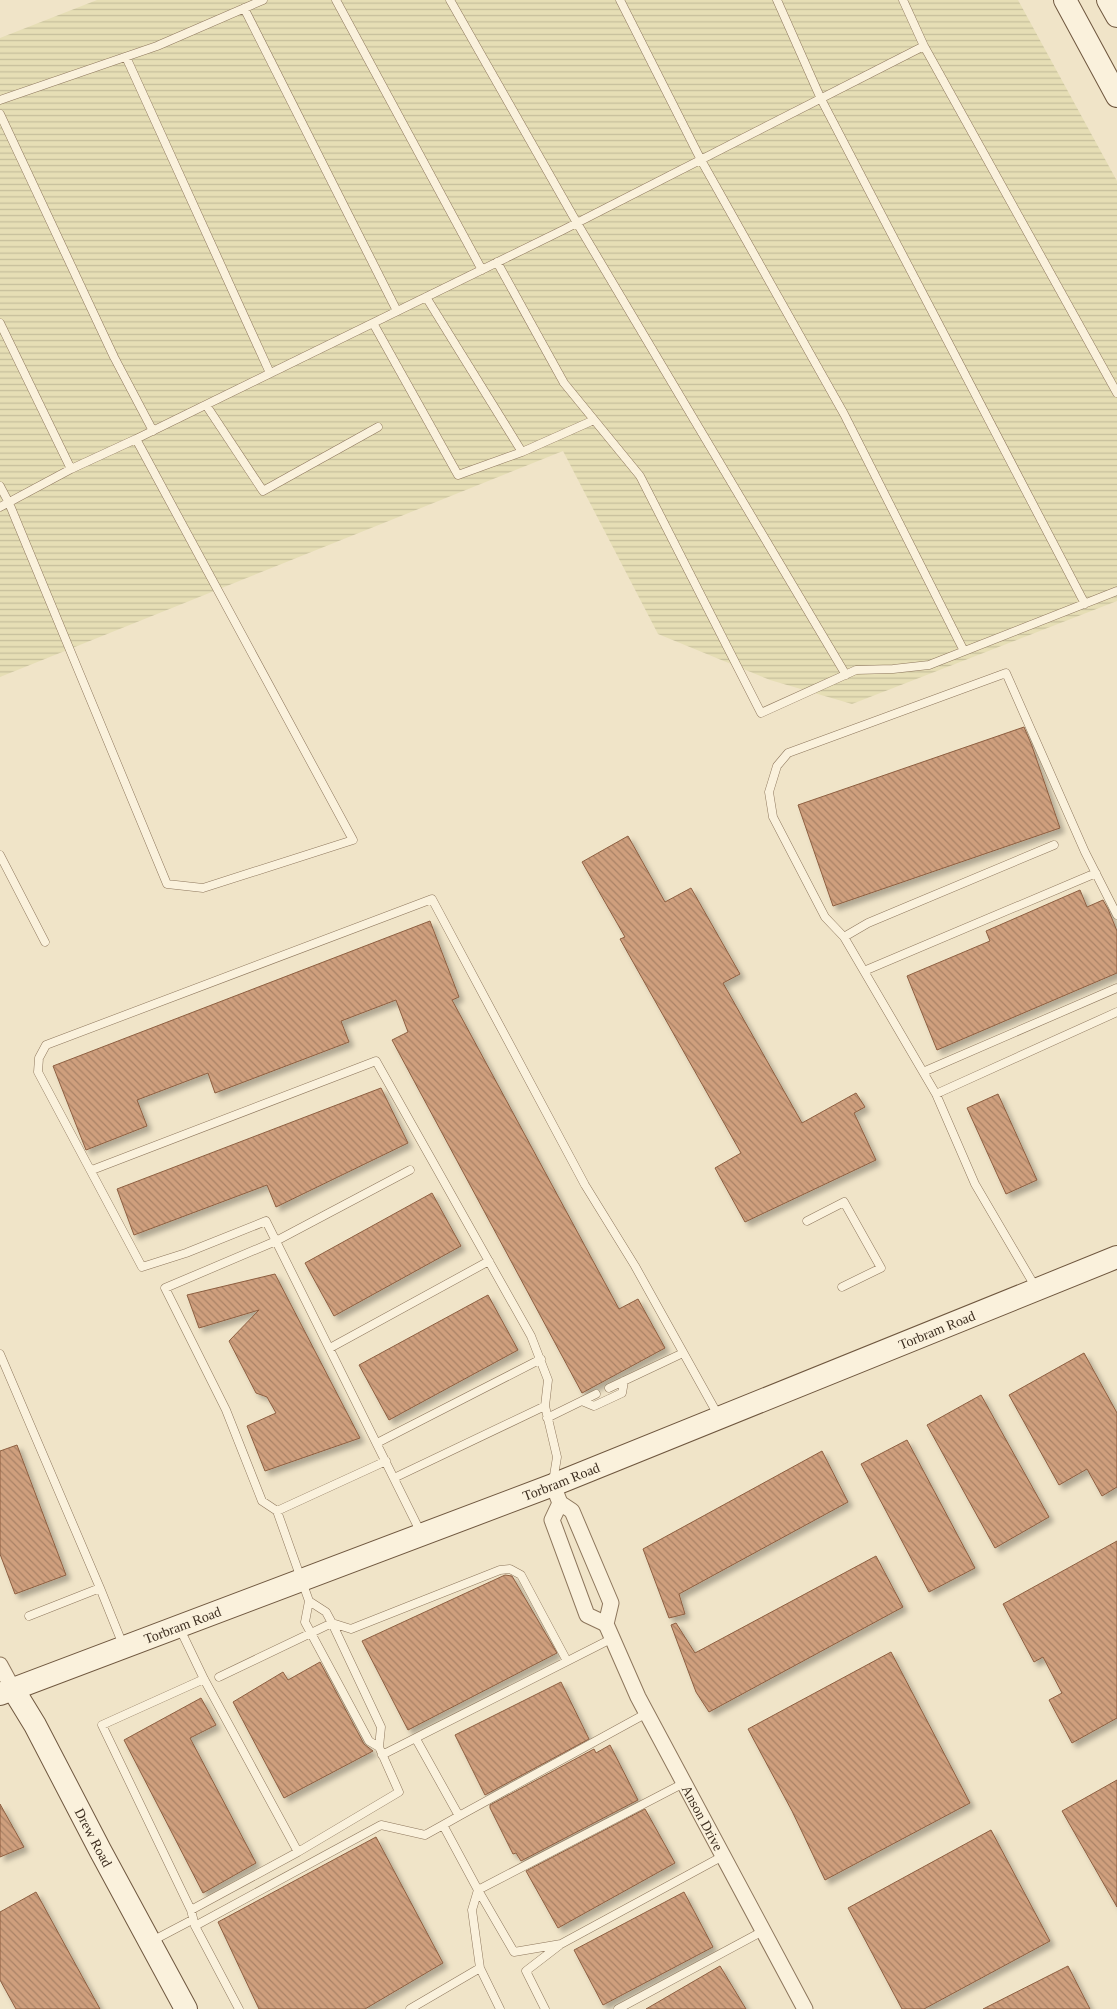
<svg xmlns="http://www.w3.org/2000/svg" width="1117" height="2009" font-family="'Times New Roman',serif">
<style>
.farmland{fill:url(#farmland-rules)}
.building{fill:url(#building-back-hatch);stroke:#8d5f41;filter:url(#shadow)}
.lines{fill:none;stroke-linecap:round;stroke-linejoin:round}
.lane-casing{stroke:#8d765c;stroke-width:9}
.street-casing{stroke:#8d765c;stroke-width:17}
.secondary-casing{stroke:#6f573f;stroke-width:24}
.lane{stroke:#faf1dc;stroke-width:8}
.street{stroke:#faf1dc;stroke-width:15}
.secondary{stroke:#faf1dc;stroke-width:22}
.labels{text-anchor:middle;stroke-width:4.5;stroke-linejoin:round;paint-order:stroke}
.street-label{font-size:14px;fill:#3d2e20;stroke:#f7eed8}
</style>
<defs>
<pattern id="farmland-rules" width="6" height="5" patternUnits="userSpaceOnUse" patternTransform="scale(1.25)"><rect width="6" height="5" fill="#e6deb5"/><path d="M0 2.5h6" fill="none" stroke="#c6bf9b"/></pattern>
<pattern id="building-back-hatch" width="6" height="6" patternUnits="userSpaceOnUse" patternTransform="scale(1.25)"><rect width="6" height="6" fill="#cf9f7d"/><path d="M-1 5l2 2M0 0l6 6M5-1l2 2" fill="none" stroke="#a98266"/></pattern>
<filter id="shadow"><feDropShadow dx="4.5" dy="4.5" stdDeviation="2.5" flood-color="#0004"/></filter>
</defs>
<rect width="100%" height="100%" fill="#f0e4c8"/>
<!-- farmland -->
<path class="farmland" d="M97 0H1018L1117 181V601L852 704 770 680 658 634 563 451 0 677V38Z"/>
<!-- building -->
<path class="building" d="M1024 727 1032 746 1060 828 833 906 798 805Z
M628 836 665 902 691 888 740 974 723 983 802 1123 856 1093 865 1107 854 1113 876 1160 745 1222 715 1168 741 1153 620 939 625 937 582 862Z
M1080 890 1087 907 1103 900 1108 909 1117 931V973L937 1050 907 976 990 941 986 931Z
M430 921 459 997 452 1000 619 1309 638 1299 665 1348 582 1393 392 1040 408 1032 396 1000 341 1021 349 1042 215 1093 208 1073 137 1100 147 1126 86 1150 53 1066Z
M381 1088 408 1143 276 1207 267 1185 134 1235 117 1189Z
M998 1094 1037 1180 1006 1194 967 1108Z
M432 1193 461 1246 334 1316 305 1263Z
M275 1274 360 1438 265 1471 247 1426 276 1413 267 1397 256 1393 229 1341 259 1310 199 1328 187 1295Z
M488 1295 518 1350 389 1420 359 1365Z
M1084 1353 1117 1413V1487L1102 1496 1087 1469 1059 1485 1009 1395Z
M981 1395 1049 1517 995 1548 927 1425Z
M907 1440 975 1568 929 1592 861 1464Z
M17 1445 66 1575 15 1594 0 1554V1451Z
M822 1451 848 1502 679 1594 685 1614 669 1618 643 1549Z
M1117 1541V1718L1072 1743 1049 1700 1062 1693 1043 1657 1034 1662 1003 1604Z
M876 1556 903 1607 709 1712 696 1692 671 1625 676 1623 695 1653Z
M505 1575 512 1576 557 1653 408 1730 362 1641Z
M891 1652 970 1803 825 1880 792 1811 748 1729Z
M320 1662 364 1744 373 1751 284 1798 233 1702 283 1672 288 1680Z
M561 1682 589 1739 485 1795 455 1735Z
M201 1698 216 1725 190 1738 256 1863 203 1893 124 1740Z
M610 1745 638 1800 521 1861 516 1853 513 1854 490 1808V1805L594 1749 596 1753Z
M1117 1780V1907L1062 1811Z
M0 1804 24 1847 0 1857Z
M645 1809 675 1863 558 1928 526 1871Z
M991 1830 1050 1941 924 2009H902L848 1908Z
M376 1837 443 1963 365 2009H259L218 1922Z
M36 1892 66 1947 100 2009H16L0 1980V1912Z
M684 1892 713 1947 603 2005 574 1950Z
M720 1966 746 2009H646Z
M1068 1966 1090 2009H983Z"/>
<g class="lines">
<!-- lane casing -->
<g class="lane-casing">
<path id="lane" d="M336 0 482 270
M450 0 577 223 846 675
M620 0 701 160 844 414 964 651
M777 0 821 99 1085 604
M903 0 924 46
M244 8 397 311
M126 57 270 373
M0 100 157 46 263 0
M0 114 114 357 153 431
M497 262 564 383 640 476 761 713 856 670 893 669 929 665 1117 591
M426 297 522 452 594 420
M0 323 71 469
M373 323 458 475 522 452
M206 405 263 491 378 427
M0 486 9 503 167 884 203 888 353 840 136 439
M0 507 71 469 136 439 563 230 924 46 1117 393
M0 855 45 942
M844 937 868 923 1054 845
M864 971 1096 873
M923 1072 1117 988
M936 1094 1117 1012
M92 1170 376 1061 531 1336 548 1380 545 1406
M807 1221 844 1202 881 1268 842 1287
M1036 1288 975 1184 936 1094 844 937 825 917 773 817 769 792 777 766 788 753 1006 673 1085 852 1117 915
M330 1348 489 1261
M0 1354 100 1588
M609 1388 683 1353
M582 1401 594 1406 622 1393 624 1381
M547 1418 596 1394
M377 1443 541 1359
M386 1461 277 1511 262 1501 226 1410 165 1288 276 1241 410 1170
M394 1478 545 1406 557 1457 553 1482
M277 1511 309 1601 305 1622 369 1741 379 1747 381 1727 332 1623 326 1612 309 1601
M421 1533 266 1221 186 1253 142 1267 38 1072 39 1058 46 1045 432 899 585 1185 635 1266 718 1415
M29 1616 100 1588 123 1645
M180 1629 204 1679 298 1852
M219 1677 332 1623 351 1629 500 1570 510 1569 521 1575 567 1661
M204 1679 102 1725 191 1910 195 1926 239 2009
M416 1739 459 1816 443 1825
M382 1755 613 1638
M459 1816 647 1713
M191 1910 298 1852 399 1792 379 1747
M195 1926 381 1825 425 1835 443 1825 478 1890 472 1910 480 1968 410 2009
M152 1941 192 1920
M561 1944 514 1952 478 1890 684 1783
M480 1968 500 2009
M545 2009 526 1971 561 1944 723 1856
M618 2009 763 1931"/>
</g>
<!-- street casing -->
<g class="street-casing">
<g id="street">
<path id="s1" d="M553 1485 560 1503 572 1511 611 1603 606 1624 638 1697 805 2009"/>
<path d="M560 1503 552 1520 587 1615 606 1624"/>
<path d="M0 1665 13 1689"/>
</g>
</g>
<!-- secondary casing -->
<g class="secondary-casing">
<g id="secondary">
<path d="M1065 0 1117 96"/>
<path d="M1108 0 1117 16"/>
<path id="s2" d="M13 1689 35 1725 100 1850 186 2009"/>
<path id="s3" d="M0 1694 553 1485 1117 1257"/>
</g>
</g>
<!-- lane -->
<use href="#lane" class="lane"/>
<!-- street -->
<use href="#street" class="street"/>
<!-- secondary -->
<use href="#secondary" class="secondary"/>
</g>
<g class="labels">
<!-- street labels -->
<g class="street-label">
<text dy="5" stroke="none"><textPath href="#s3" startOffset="1005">Torbram Road</textPath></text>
<text dy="5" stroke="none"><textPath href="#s3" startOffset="600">Torbram Road</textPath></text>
<text dy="5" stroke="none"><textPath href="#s3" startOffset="195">Torbram Road</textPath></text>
<text dy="5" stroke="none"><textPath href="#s1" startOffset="372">Anson Drive</textPath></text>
<text dy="5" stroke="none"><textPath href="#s2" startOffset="169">Drew Road</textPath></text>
</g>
</g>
</svg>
